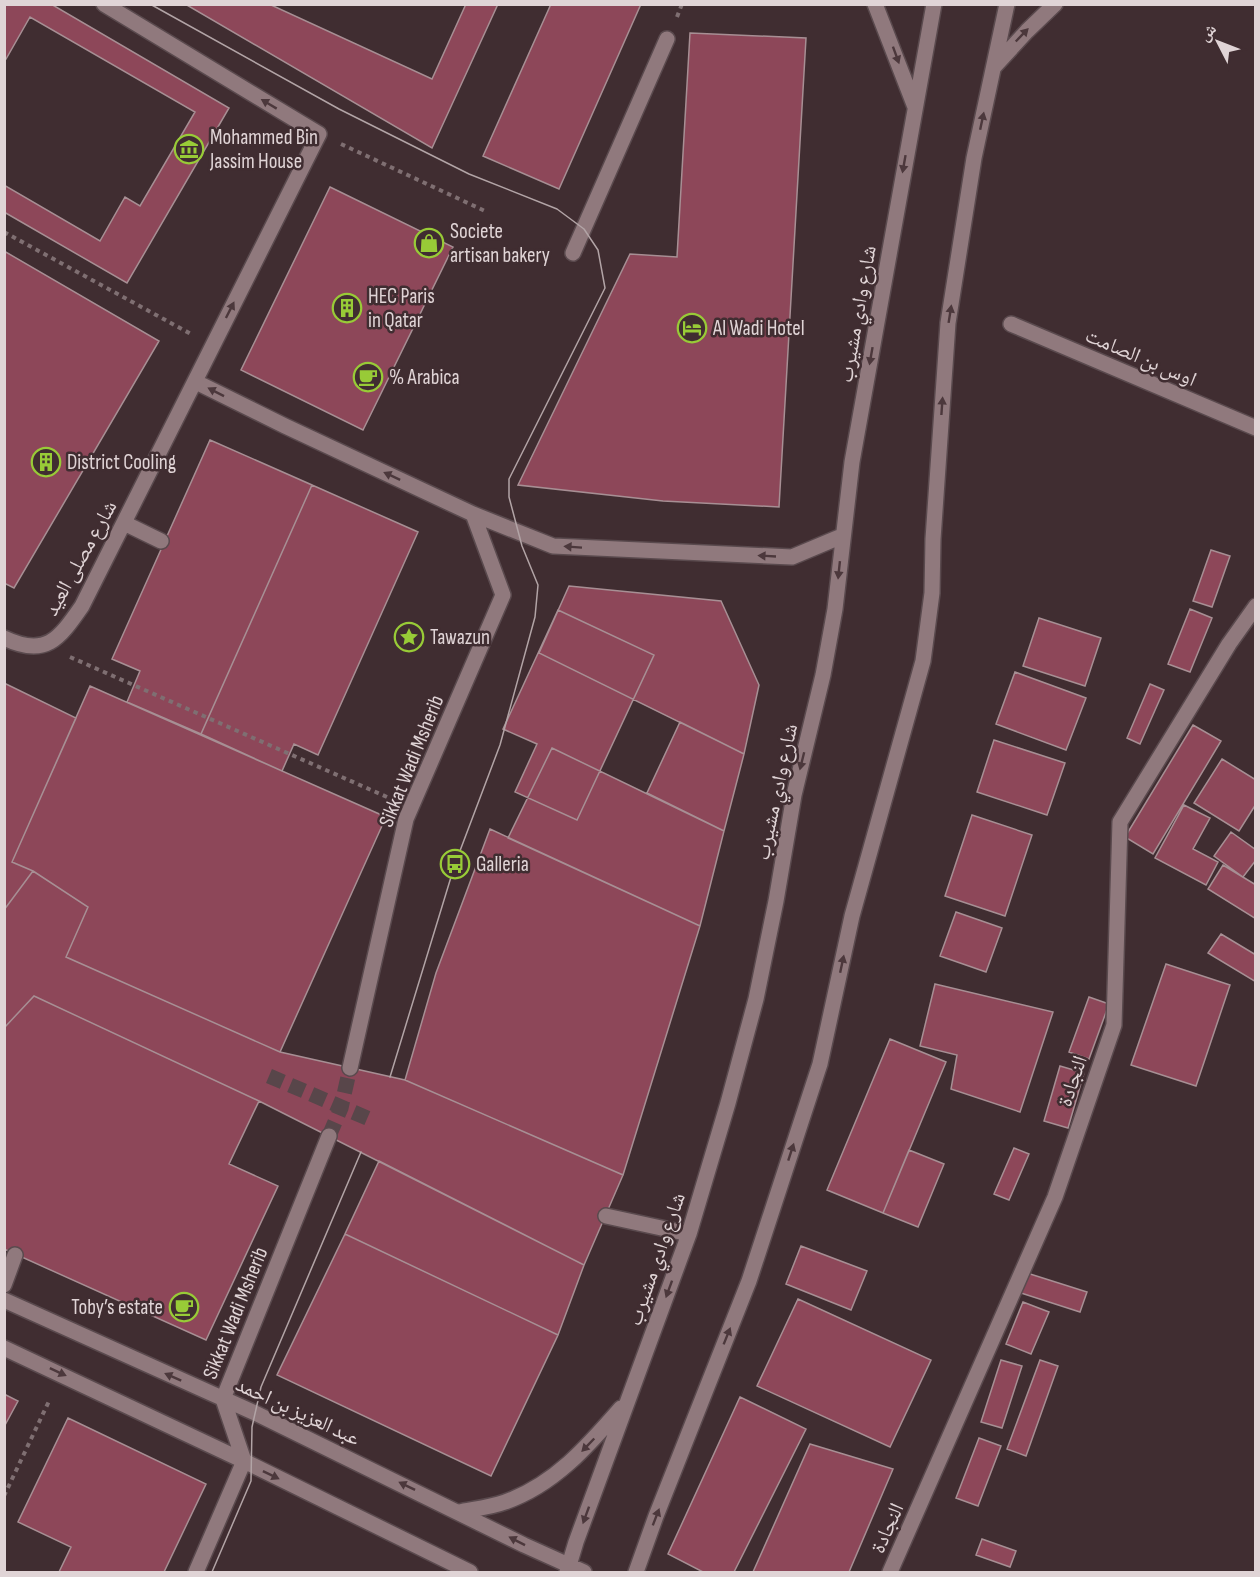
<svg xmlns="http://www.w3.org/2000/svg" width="1260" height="1577" font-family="'Sofia Sans Condensed','Noto Naskh Arabic',sans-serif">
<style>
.building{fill:#8d4759;stroke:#a78f94;stroke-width:1.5}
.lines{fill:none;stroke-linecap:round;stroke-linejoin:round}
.minor-tunnel{stroke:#58464a;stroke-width:15;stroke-dasharray:15 8;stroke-linecap:butt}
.minor-casing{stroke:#5a4a4e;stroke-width:18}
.path{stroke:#7f6f72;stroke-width:4;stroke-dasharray:4.5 4.5;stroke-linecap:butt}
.minor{stroke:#90797d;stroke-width:15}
.tram{stroke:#b2a4a6;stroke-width:1.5}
.oneway{fill:#4c383c}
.labels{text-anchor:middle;stroke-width:5;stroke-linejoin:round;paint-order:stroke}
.poi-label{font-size:21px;fill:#e0d4d6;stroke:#402d31;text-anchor:start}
.street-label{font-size:21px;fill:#e0d4d6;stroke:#402d31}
</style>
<rect width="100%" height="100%" fill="#402d31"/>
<!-- building -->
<path class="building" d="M4 4H51L229 108 127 283 4 212V185L100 241 125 197 140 206 195 112 30 17 6 59 4 58Z
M185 4H269L432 79 466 4H498L432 148Z
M551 4H641L559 189 483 156Z
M690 33 806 38 779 507 663 501 518 485 630 254 677 257Z
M330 187 453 247 363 430 241 370Z
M4 251 159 341 14 588 4 583Z
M210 440 312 485 201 734 127 702 140 671 112 659Z
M312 485 418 532 318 755 294 744 282 771 201 734Z
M1211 550 1230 556 1212 607 1193 601Z
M569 586 721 601 759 685 744 754 539 653Z
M1190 609 1212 618 1190 672 1168 664Z
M558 610 654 655 577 820 515 792 537 744 503 729Z
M1039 618 1101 638 1085 686 1023 666Z
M1015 672 1086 698 1066 750 996 724Z
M4 683 76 718 12 862 33 871 4 910Z
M1150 684 1164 690 1140 744 1127 738Z
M90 686 386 817 280 1052 66 957 88 907 33 871 12 862Z
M680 722 744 754 724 831 647 793Z
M1193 725 1221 741 1153 854 1125 837Z
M994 740 1065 763 1047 815 977 792Z
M552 748 724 831 700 926 508 838Z
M1222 759 1256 780V804L1239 831 1194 803Z
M1184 805 1210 818 1193 849 1218 862 1206 885 1155 858Z
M972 815 1032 835 1005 916 945 896Z
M490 829 700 926 623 1175 405 1080 436 973Z
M1231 832 1256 850V860L1243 877 1214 856Z
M1223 865 1256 885V919L1208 889Z
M33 871 88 907 66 957 280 1052 405 1080 623 1175 584 1265 259 1101 34 996 4 1028V910Z
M956 912 1002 928 986 972 940 956Z
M1221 934 1256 955V982L1208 953Z
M1166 964 1230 985 1196 1086 1131 1065Z
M935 984 1053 1012 1020 1112 951 1089 957 1055 920 1046Z
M34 996 259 1101 229 1164 278 1186 206 1340 4 1249V1028Z
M1089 997 1109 1004 1089 1059 1069 1052Z
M890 1039 946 1062 883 1213 827 1190Z
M1060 1066 1084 1073 1068 1128 1044 1121Z
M1014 1148 1029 1154 1009 1200 994 1194Z
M909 1150 944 1164 918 1227 883 1213Z
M379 1161 584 1265 558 1335 345 1234Z
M345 1234 558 1335 491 1476 277 1375Z
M801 1246 867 1271 851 1310 786 1284Z
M1027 1273 1087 1292 1080 1312 1021 1293Z
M798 1299 931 1360 890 1447 757 1386Z
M1023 1302 1049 1312 1031 1354 1006 1344Z
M1001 1360 1022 1366 1002 1428 981 1422Z
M1040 1360 1058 1366 1026 1456 1007 1449Z
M4 1394 18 1401 4 1427Z
M740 1397 806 1429 734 1572H703L668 1554Z
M68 1418 206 1484 164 1572H59L71 1547 18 1522Z
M979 1438 1001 1446 978 1506 956 1498Z
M810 1444 893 1469 849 1572H753Z
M982 1539 1016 1551 1010 1567 976 1555Z"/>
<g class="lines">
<!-- minor-tunnel -->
<path class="minor-tunnel" d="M269 1076 374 1121
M329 1136 341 1108 350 1068"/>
<!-- minor casing -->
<g class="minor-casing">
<path id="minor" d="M875 4 915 107
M994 67 1027 31 1055 4
M573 253 667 39
M1011 324 1256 428
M196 382 285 426 473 514 553 546 792 557 842 536
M124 523 161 541
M4 638C46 658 59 639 82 606L319 134 104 4
M350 1068 406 819 503 595 473 514
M606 1216 689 1234
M4 1285 15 1255
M4 1300 255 1413 524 1545 584 1572
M4 1348 244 1461 470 1572
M459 1512C474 1509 491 1507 505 1502 554 1485 588 1446 621 1408
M196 1572 244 1461 223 1399 329 1136
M567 1572 576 1542 689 1234 728 1103 756 999 776 901 794 795 823 675 835 609 852 462 934 4
M636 1572 656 1516 749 1281 820 1064 852 916 923 661 932 593 933 539 948 323 974 158 1007 4
M890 1572 1055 1197 1114 1025 1120 822 1229 644 1256 606"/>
</g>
<!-- path -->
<path class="path" d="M677 17 682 4
M341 144 485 211
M4 232 191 334
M70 657 387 797
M4 1496 50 1399"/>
<!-- minor -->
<use href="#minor" class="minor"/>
<!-- tram -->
<path class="tram" d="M150 4 339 109 469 174 557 209 584 229 598 250 605 288 509 479V497L522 546 538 585 535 617 500 745 455 864 390 1077
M212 1572 251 1481 252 1427 261 1387 361 1152"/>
</g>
<!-- one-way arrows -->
<defs><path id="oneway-solid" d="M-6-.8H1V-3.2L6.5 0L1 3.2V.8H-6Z" transform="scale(1.5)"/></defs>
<g class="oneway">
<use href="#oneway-solid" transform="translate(1022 35) rotate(-46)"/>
<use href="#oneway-solid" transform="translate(896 55) rotate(70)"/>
<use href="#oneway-solid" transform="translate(269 104) rotate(-149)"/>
<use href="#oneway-solid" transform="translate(982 121) rotate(-78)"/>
<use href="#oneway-solid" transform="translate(904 164) rotate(100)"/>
<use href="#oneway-solid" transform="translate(230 310) rotate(-63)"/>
<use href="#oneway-solid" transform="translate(950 314) rotate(-81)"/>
<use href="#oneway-solid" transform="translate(871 356) rotate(100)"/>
<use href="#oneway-solid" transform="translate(216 392) rotate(-153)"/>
<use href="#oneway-solid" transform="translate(942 406) rotate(-86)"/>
<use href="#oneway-solid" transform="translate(392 476) rotate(-155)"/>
<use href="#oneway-solid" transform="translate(573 547) rotate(-176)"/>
<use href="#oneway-solid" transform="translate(767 556) rotate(-177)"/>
<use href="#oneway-solid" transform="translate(839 570) rotate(96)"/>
<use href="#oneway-solid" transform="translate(802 761) rotate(104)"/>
<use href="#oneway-solid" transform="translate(842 964) rotate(-78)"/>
<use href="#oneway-solid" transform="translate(791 1152) rotate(-72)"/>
<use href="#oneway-solid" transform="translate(669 1289) rotate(110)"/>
<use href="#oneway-solid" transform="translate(727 1336) rotate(-68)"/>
<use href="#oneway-solid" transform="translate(58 1372) rotate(25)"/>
<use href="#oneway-solid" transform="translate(173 1377) rotate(-156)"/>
<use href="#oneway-solid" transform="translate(588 1445) rotate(134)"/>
<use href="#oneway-solid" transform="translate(271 1475) rotate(26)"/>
<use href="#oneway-solid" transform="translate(407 1486) rotate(-154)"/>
<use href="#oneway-solid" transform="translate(586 1515) rotate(110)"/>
<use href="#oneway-solid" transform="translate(656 1517) rotate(-69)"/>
<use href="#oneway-solid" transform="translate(517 1541) rotate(-153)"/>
</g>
<!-- icons -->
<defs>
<g id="museum-ring" transform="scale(1.5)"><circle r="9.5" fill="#402d31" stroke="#98cb37" stroke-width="1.5"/><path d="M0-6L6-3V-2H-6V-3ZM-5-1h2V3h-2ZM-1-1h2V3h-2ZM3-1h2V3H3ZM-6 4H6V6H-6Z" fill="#98cb37"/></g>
<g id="shop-ring" transform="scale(1.5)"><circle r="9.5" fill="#402d31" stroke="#98cb37" stroke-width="1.5"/><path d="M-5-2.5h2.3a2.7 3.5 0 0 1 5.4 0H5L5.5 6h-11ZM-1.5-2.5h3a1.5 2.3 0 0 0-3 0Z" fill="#98cb37"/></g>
<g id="building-ring" transform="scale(1.5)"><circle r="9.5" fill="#402d31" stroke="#98cb37" stroke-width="1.5"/><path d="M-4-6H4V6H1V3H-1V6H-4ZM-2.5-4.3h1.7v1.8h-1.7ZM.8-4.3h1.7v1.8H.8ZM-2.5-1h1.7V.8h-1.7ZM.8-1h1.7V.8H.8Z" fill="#98cb37"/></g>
<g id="hotel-ring" transform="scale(1.5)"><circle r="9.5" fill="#402d31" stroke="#98cb37" stroke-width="1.5"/><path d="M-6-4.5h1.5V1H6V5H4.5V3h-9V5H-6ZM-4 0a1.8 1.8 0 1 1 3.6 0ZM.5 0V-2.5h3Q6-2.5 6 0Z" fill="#98cb37"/></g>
<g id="cafe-ring" transform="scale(1.5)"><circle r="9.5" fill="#402d31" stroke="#98cb37" stroke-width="1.5"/><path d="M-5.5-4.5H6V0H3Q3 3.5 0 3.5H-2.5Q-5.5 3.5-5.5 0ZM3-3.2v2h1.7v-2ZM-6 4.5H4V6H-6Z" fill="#98cb37"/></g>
<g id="sight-ring" transform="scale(1.5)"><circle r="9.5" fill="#402d31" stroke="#98cb37" stroke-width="1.5"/><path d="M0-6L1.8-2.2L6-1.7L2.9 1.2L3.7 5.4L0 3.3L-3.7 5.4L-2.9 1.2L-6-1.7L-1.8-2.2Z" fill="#98cb37"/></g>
<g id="bus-ring" transform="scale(1.5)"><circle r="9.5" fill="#402d31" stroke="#98cb37" stroke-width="1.5"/><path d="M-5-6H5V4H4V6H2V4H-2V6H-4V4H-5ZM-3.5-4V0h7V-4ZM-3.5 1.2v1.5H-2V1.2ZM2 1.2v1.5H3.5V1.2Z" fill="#98cb37"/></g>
</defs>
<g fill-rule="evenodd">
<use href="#museum-ring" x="189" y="149"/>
<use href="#shop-ring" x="429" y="243"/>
<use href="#building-ring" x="347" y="308"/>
<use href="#hotel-ring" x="692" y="328"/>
<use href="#cafe-ring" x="368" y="377"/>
<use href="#building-ring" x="46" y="462"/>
<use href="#sight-ring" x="409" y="637"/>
<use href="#bus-ring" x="455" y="864"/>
<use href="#cafe-ring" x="184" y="1307"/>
</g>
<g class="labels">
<!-- poi labels -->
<g class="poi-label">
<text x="210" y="144">Mohammed Bin<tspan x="210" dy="24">Jassim House</tspan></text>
<text x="450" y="238">Societe<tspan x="450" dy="24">artisan bakery</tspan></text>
<text x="368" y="303">HEC Paris<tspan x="368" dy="24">in Qatar</tspan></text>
<text x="713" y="335">Al Wadi Hotel</text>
<text x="389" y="384">% Arabica</text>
<text x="67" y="469">District Cooling</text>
<text x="430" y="644">Tawazun</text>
<text x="476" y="871">Galleria</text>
<text x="163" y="1314" text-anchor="end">Toby’s estate</text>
</g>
<!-- street labels -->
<g class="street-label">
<text transform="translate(857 314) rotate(-80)" y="7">شارع وادي مشيرب</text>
<text transform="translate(1141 357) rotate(23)" y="7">اوس بن الصامت</text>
<text transform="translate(80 558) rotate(-61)" y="7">شارع مصلى العيد</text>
<text transform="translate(411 761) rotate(-68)" y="7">Sikkat Wadi Msherib</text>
<text transform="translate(776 792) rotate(-78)" y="7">شارع وادي مشيرب</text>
<text transform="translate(1072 1081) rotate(-71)" y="7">النجادة</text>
<text transform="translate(656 1259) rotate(-71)" y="7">شارع وادي مشيرب</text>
<text transform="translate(235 1313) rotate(-68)" y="7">Sikkat Wadi Msherib</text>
<text transform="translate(298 1411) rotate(25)" y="7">عبد العزيز بن احمد</text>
<text transform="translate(887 1528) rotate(-66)" y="7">النجادة</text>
</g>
</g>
<!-- border -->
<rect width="1260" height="1577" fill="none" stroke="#e0d4d6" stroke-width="12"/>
<!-- north arrow -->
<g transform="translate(1218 42) rotate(312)" stroke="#402d31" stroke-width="4.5" paint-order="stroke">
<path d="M0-4.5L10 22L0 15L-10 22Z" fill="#e0d4d6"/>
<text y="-9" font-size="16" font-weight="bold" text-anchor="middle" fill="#e0d4d6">ش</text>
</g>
</svg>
